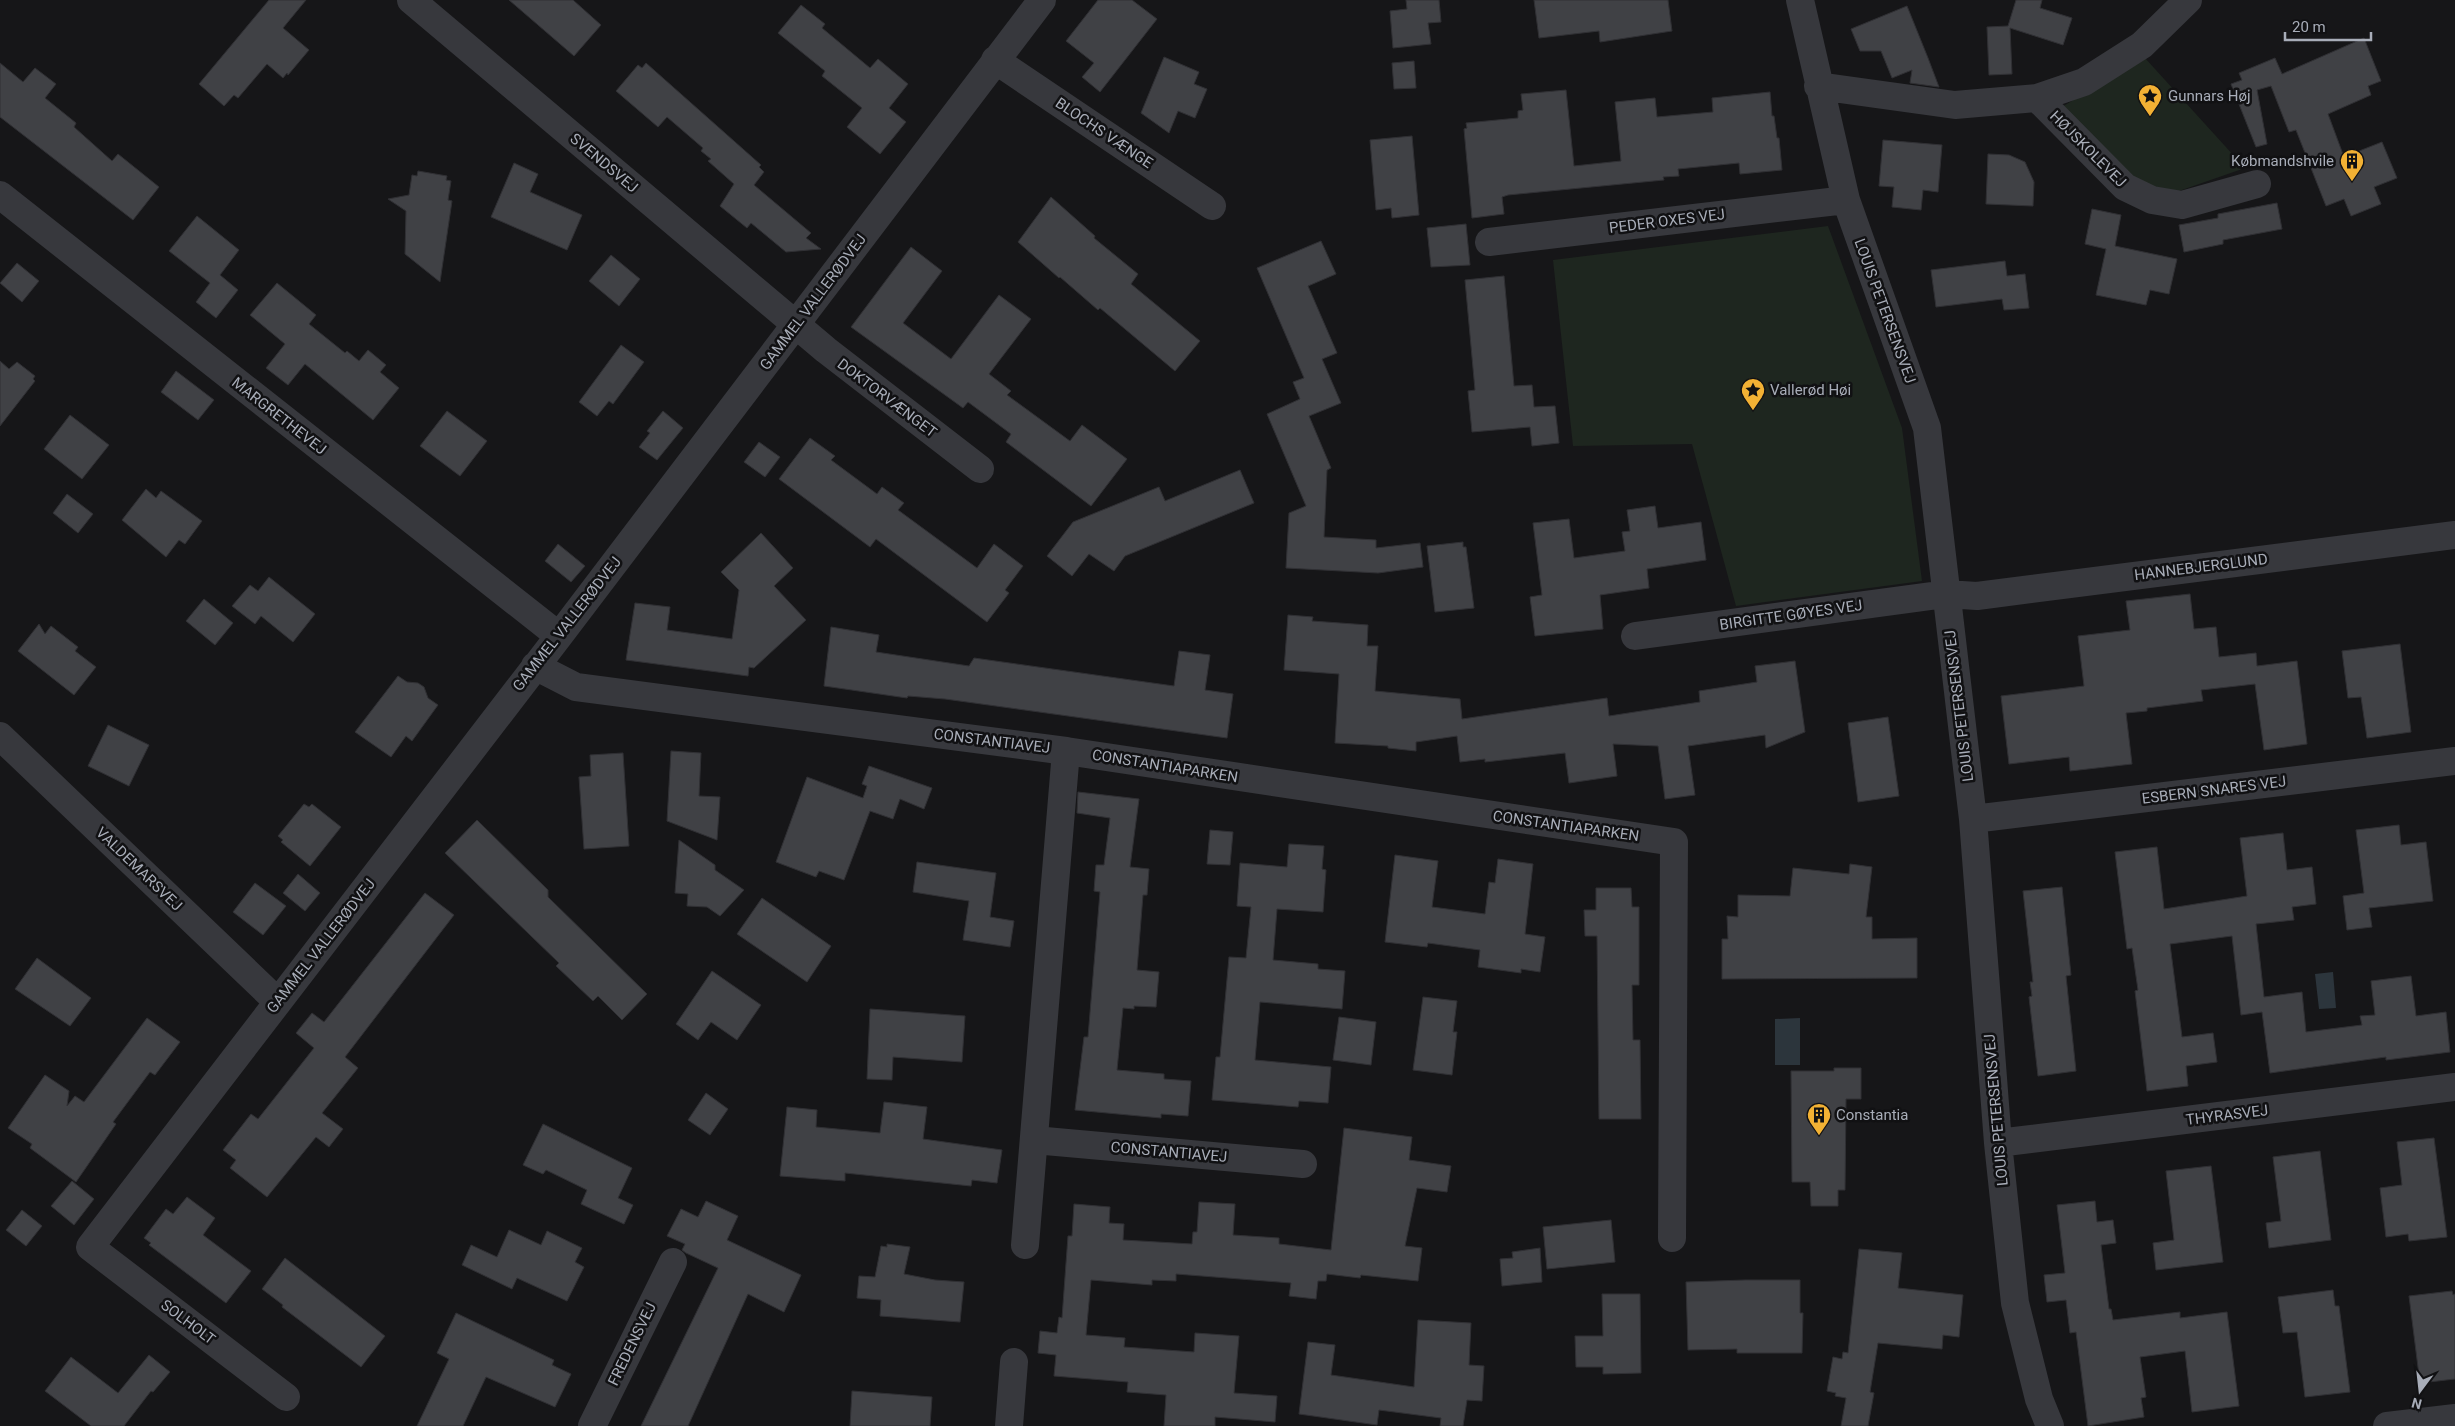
<svg xmlns="http://www.w3.org/2000/svg" width="2455" height="1426" font-family="Roboto,sans-serif">
<style>
.green{fill:#1e261f}
.water{fill:#2c353c}
.building{fill:#404145;stroke:#303034}
.lines{fill:none;stroke-linecap:round;stroke-linejoin:round}
.minor{stroke:#37383d;stroke-width:28}
.labels{text-anchor:middle;stroke-width:5;stroke-linejoin:round;paint-order:stroke}
.poi-label{font-size:15px;fill:#a8adb8;stroke:#111113;text-anchor:start}
.street-label{font-size:15px;fill:#a8adb8;stroke:#111113}
</style>
<rect width="100%" height="100%" fill="#161618"/>
<!-- green -->
<path class="green" d="M2145 58 2245 168 2179 191 2155 188 2132 178 2060 108Z
M1828 226 1902 428 1922 581 1736 606 1692 444 1573 446 1553 260Z"/>
<!-- water -->
<path class="water" d="M2333 972 2336 1008 2319 1009 2315 974Z
M1800 1018V1065H1775V1019Z"/>
<!-- building -->
<path class="building" d="M269 0H306L283 28 309 50 288 75 287 73 283 78 267 64 238 98 234 95 224 106 199 84Z
M509 0H573L601 25 574 56Z
M1098 0H1132L1157 19 1100 92 1082 77 1094 63 1066 41Z
M1406 0H1439L1441 22 1428 23 1431 44 1393 48 1390 11 1407 9Z
M1534 0H1668L1672 31 1600 42 1599 31 1539 38Z
M2016 0H2042L2040 8 2072 18 2063 45 2010 28 2012 74 1989 75 1987 27 2008 26Z
M801 5 825 24 822 28 870 68 878 59 908 84 889 108 906 122 880 154 847 127 862 108 822 76 825 71 778 33Z
M1907 6 1928 58 1939 87 1910 83 1912 70 1892 78 1881 51H1860L1851 29Z
M2364 38 2381 81 2368 86 2371 95 2328 114 2344 157 2382 142 2397 178 2374 187 2381 204 2351 216 2344 199 2326 206 2296 130 2289 132 2271 86 2257 90 2267 144 2256 147 2231 84 2242 80 2239 73 2275 58 2282 74Z
M1164 57 1199 72 1194 84 1207 89 1195 118 1178 111 1169 133 1141 113Z
M1414 61 1416 88 1394 89 1392 63Z
M0 63 23 82 35 68 56 84 45 98 76 123 74 127 112 161 118 154 159 187 133 220 0 117Z
M646 63 761 165 759 167 764 172 754 185 811 233 806 238 821 249 786 252 751 223 747 228 720 206 734 184 708 161 711 159 701 151 703 148 667 117 658 127 616 91 638 65 642 68Z
M1566 90 1574 166 1621 161 1615 102 1655 98 1657 117 1713 112 1712 98 1770 92 1772 116H1774L1777 138H1779L1782 170 1740 174 1739 163 1678 169 1679 176 1663 177 1664 180 1508 195 1502 197 1504 214 1472 218 1464 129 1467 128 1466 123 1518 118V111L1523 110 1521 94Z
M1412 136 1419 215 1392 218 1391 208 1376 210 1370 140Z
M1883 140 1942 145 1938 192 1923 190 1921 210 1892 207 1894 187 1879 186Z
M1988 154 2009 155 2025 162 2034 182 2033 206 1986 204Z
M514 163 538 174 530 192 582 215 567 250 491 217Z
M418 171 447 176 446 180 451 181 448 200 452 201 440 282 405 254 406 211 388 199 409 195 412 175 417 176Z
M1051 197 1095 236 1094 238 1138 274 1131 284 1200 341 1175 371 1100 308 1098 310 1060 277 1059 278 1018 242Z
M2277 203 2282 229 2223 240V244L2184 252 2179 225 2218 218V214Z
M2092 209 2121 215 2115 246 2177 259 2169 294 2150 290 2146 305 2096 295 2106 249 2085 244Z
M197 216 239 250 220 275 238 290 216 318 196 302 210 283 169 251Z
M1466 224 1470 265 1431 267 1427 228Z
M1321 241 1336 274 1308 286 1337 353 1322 359 1341 403 1309 416 1331 468 1327 470 1324 537 1376 540V548L1420 543 1423 567 1378 573 1286 568 1289 513 1306 506 1267 414 1300 399 1293 382 1304 378 1257 268Z
M911 247 942 271 903 323 951 359 999 295 1031 319 989 374 1011 391 1007 395 1070 441 1082 425 1127 459 1091 506 1006 442 1011 434 968 402 963 408 851 327Z
M611 255 640 279 619 306 589 281Z
M2005 261 2007 276 2025 274 2029 308 2004 310 2002 299 1936 307 1931 270Z
M17 263 39 281 22 302 0 283Z
M1504 276 1514 386 1532 385 1534 407 1555 406 1559 443 1532 446 1530 427 1472 432 1468 391 1475 390 1465 280Z
M277 283 316 315 309 324 345 353 347 351 359 361 368 350 386 365 380 372 399 388 373 420 305 364 288 385 266 368 285 344 250 315Z
M621 345 644 362 613 404 609 401 597 416 579 402Z
M0 361 9 369 17 362 35 376 33 379 35 381 0 426Z
M176 371 214 400 198 420 161 392Z
M447 411 487 441 460 476 420 446Z
M663 411 683 428 657 460 639 447 650 433 647 431Z
M70 415 109 445 82 479 44 449Z
M810 438 835 456 831 460 877 494 882 487 904 503 898 510 977 568 994 544 1023 566 1005 590 1009 593 987 622 876 539 870 547 779 479Z
M759 442 780 457 765 477 744 462Z
M1240 470 1254 503 1125 556 1114 571 1089 554 1072 576 1047 556 1073 522 1159 487 1165 501Z
M146 489 156 498 161 491 202 521 185 544 179 540 166 557 122 520Z
M67 494 93 514 78 533 53 513Z
M1655 506 1658 528 1701 522 1706 560 1647 569 1649 588 1600 595 1603 629 1535 636 1530 597 1542 595 1533 523 1569 519 1574 558 1625 551 1622 532 1630 531 1627 510Z
M761 533 793 568 774 586 806 620 754 668 749 667 748 676 626 660 635 603 670 607 667 630 732 639 739 590 721 572Z
M1463 542V547H1466L1474 608 1435 612 1427 546Z
M558 544 585 566 571 582 545 561Z
M269 577 315 614 293 642 261 616 255 624 232 606 250 585 258 591Z
M2190 594 2194 629 2216 627 2219 657 2256 653 2257 666 2297 661 2307 744 2264 750 2255 684 2201 690 2203 701 2147 708V711L2126 713 2132 764 2070 771 2069 757 2009 764 2001 696 2084 686 2078 636 2130 630 2126 601Z
M204 599 233 623 215 645 186 621Z
M1288 615 1313 617 1312 621 1368 625 1367 646H1378L1375 691 1460 699 1462 719 1607 698 1609 716 1700 702 1699 691 1757 682 1755 666 1795 661 1805 732 1766 748 1765 735 1688 746 1695 795 1665 799 1658 746 1613 744 1617 776 1569 783 1565 753 1485 762V759L1460 762 1457 736 1416 742V751L1388 748V746L1335 743 1339 674 1284 670Z
M39 624 45 634 51 626 78 647 75 651 96 667 74 695 18 651Z
M831 627 879 635 876 652 969 666 974 658 1174 686 1179 651 1210 655 1205 690 1233 694 1227 738 945 699 908 696 907 698 824 686Z
M2400 644 2411 732 2367 738 2361 697 2348 698 2342 651Z
M398 676 407 682 418 683 424 687 428 698 438 705 412 741 406 736 391 757 355 732Z
M1888 717 1899 796 1858 802 1848 723Z
M108 725 149 745 129 786 88 766Z
M671 751 701 753 699 796 720 797 717 840 667 821Z
M623 753 629 846 584 849 579 777 591 776 590 755Z
M869 766 932 788 924 809 900 799 893 819 870 811 844 880 819 871 816 877 776 862 807 777 863 798 867 786 862 784Z
M1078 792 1139 799 1130 867 1149 869 1147 895H1143L1137 970 1159 972 1156 1007 1134 1006V1009L1123 1008 1117 1070 1164 1074V1079L1191 1081 1188 1116 1161 1114V1118L1075 1110 1084 1037H1088L1100 892 1094 891 1096 865H1104L1110 818 1077 813Z
M304 804 309 807 312 804 341 827 310 866 281 842 283 840 278 836Z
M477 820 548 890V897L647 994 622 1020 598 996 593 1001 556 966 559 963 445 853Z
M2399 825 2401 845 2426 842 2433 901 2369 908 2372 927 2347 930 2343 896 2364 893 2356 830Z
M1210 830 1233 832 1230 865 1207 864Z
M2283 833 2287 870 2312 867 2316 904 2292 907 2294 920 2256 924 2264 997 2302 992 2306 1032 2362 1025 2360 1016 2375 1015 2371 981 2411 976 2416 1016 2446 1012 2450 1052 2386 1060V1057L2270 1073 2262 1012 2241 1015 2232 936 2170 944 2182 1037 2213 1033 2217 1062 2186 1066 2188 1086 2147 1091 2135 991 2138 990 2132 948 2127 949 2115 852 2157 847 2164 909 2247 896 2240 838Z
M679 840 715 865V870L744 890 720 916 707 907 687 906 688 894 675 893Z
M1289 844 1324 846 1322 869 1326 870 1323 912 1277 909 1273 960 1318 964V969L1345 971 1342 1009 1260 1002 1255 1060 1331 1067 1328 1103 1299 1101 1298 1107 1212 1100 1216 1057H1220L1229 957 1246 958 1251 907 1237 906 1240 863 1287 867Z
M1395 855 1438 861 1432 907 1485 914 1489 882 1495 883 1498 859 1533 864 1525 934 1545 937 1540 972 1521 969V973L1478 967 1480 950 1428 943 1427 947 1385 942Z
M917 862 996 873 990 917 1014 921 1010 947 963 940 969 901 913 892Z
M1850 864 1872 867 1866 917H1872V939L1917 938V978L1722 979V939H1728L1727 916 1738 917V895L1790 896 1793 868 1849 874Z
M298 874 320 893 305 911 283 893Z
M255 883 286 906 263 935 233 912Z
M2062 887 2071 975 2066 976 2076 1071 2038 1076 2029 997 2032 996 2030 982H2033L2023 891Z
M1596 888H1631L1632 907H1639V985H1632L1633 1040H1640L1641 1119H1599L1597 936H1585L1584 910H1596Z
M425 893 454 915 345 1057 358 1068 322 1113 343 1129 329 1147 316 1137 267 1197 230 1168 236 1160 223 1150 251 1114 258 1119 314 1048 296 1033 312 1013 324 1022Z
M762 898 831 946 807 982 737 934Z
M37 958 91 998 70 1026 15 989Z
M712 971 761 1005 737 1040 711 1022 698 1040 676 1024Z
M1423 997 1457 1001 1453 1032H1457L1452 1075 1413 1070Z
M870 1009 965 1016 962 1062 893 1057 892 1080 867 1079Z
M1339 1017 1376 1022 1371 1065 1333 1060Z
M147 1018 180 1042 155 1075 150 1072 113 1122 116 1124 76 1182 30 1148 32 1144 8 1128 45 1075 69 1091 67 1106 75 1096 84 1102Z
M1834 1068H1861V1099H1846L1845 1190H1838V1206H1811L1810 1182H1792L1791 1071H1834Z
M706 1093 728 1109 710 1135 688 1120Z
M884 1102 927 1107 923 1139 1002 1150 997 1183 972 1180 971 1186 845 1173V1181L780 1176 787 1107 817 1110 816 1127 880 1133Z
M543 1124 632 1168 618 1198 633 1205 624 1224 581 1204 587 1190 546 1170 543 1174 523 1165Z
M1344 1128 1412 1137 1409 1160 1451 1166 1447 1192 1417 1188 1405 1246 1422 1248 1418 1281 1361 1275 1360 1278 1327 1274 1326 1281H1318L1316 1299 1289 1296 1291 1283 1176 1274V1281L1152 1280V1285L1091 1280 1086 1335 1125 1338 1124 1347 1194 1352 1195 1333 1239 1336 1234 1393 1277 1396 1275 1422 1215 1417V1426H1164L1166 1395 1127 1392 1128 1382 1054 1376 1056 1355 1038 1353 1040 1331 1057 1333 1059 1317 1062 1318 1068 1236H1072L1074 1204 1110 1207 1109 1223 1124 1224 1123 1240 1192 1244 1193 1232H1197L1199 1202 1235 1204 1233 1235 1279 1238V1244L1331 1250Z
M2434 1138 2447 1237 2409 1241 2408 1234 2386 1237 2380 1188 2402 1185 2397 1142Z
M2320 1151 2331 1240 2269 1248 2266 1223 2281 1221 2273 1157Z
M2211 1166 2223 1262 2156 1270 2153 1243 2174 1240 2166 1171Z
M72 1181 94 1199 74 1225 51 1206Z
M187 1197 215 1218 203 1235 251 1271 226 1303 149 1245 151 1243 144 1238 166 1209 173 1214Z
M706 1201 738 1216 727 1240 801 1275 784 1312 748 1294 688 1426H641L718 1268 686 1253 682 1250 685 1244 667 1236 681 1209 698 1217Z
M2095 1201 2097 1222 2113 1220 2116 1243 2101 1245 2109 1309H2111L2113 1320 2180 1312V1318L2227 1312 2239 1406 2192 1412 2185 1351 2140 1357 2146 1397 2141 1398 2144 1417 2088 1426 2076 1332 2070 1333 2066 1300 2047 1302 2044 1275 2065 1273 2057 1205Z
M22 1210 42 1226 26 1246 6 1230Z
M1611 1220 1615 1262 1547 1269 1543 1227Z
M509 1230 541 1245 547 1231 582 1248 575 1262 584 1267 567 1301 517 1278 512 1289 462 1265 471 1245 497 1257Z
M887 1244 910 1247 904 1274 935 1280 964 1282 960 1322 880 1316 881 1300 857 1298 859 1276 875 1277 881 1246 887 1247Z
M1540 1248 1542 1282 1502 1286 1500 1259 1513 1258 1512 1252Z
M1859 1249 1902 1253 1898 1288 1963 1295 1959 1337 1943 1335 1942 1349 1878 1343 1870 1392 1874 1393 1868 1426H1841L1846 1398 1835 1396 1836 1393 1827 1391 1833 1357 1842 1359 1843 1352 1848 1353Z
M285 1258 385 1336 361 1367 282 1307 283 1305 262 1289Z
M1745 1280H1800V1313H1803L1802 1353H1737V1349L1688 1350 1686 1282Z
M2333 1290 2335 1306H2339L2350 1392 2305 1397 2297 1332 2283 1333 2278 1297Z
M2452 1291 2453 1295 2455 1294V1379L2420 1383 2409 1296Z
M1602 1294H1640L1641 1373 1603 1374V1367H1576L1575 1336H1603Z
M456 1313 554 1360 552 1365 571 1374 555 1407 486 1377 463 1426H417L449 1359 437 1353Z
M1418 1320 1471 1323 1469 1365 1484 1366 1482 1401 1467 1400 1463 1426H1440L1441 1418 1379 1410 1377 1425 1299 1414 1308 1342 1335 1345 1331 1375 1414 1387Z
M149 1355 170 1372 153 1392 151 1391 124 1426H91L45 1391 71 1357 118 1393Z
M852 1391 932 1397 930 1426H850Z"/>
<g class="lines">
<!-- minor -->
<path class="minor" d="M411 0 826 350 980 469
M1800 0 1846 200 1927 428 1973 819 1998 1143 2015 1303 2039 1399 2050 1426
M995 60 1212 206
M1818 86 1955 105 2037 98 2084 82 2142 45 2188 0
M2037 98 2125 187 2152 200 2182 205 2257 184
M0 195 559 636
M1489 242 1846 200
M1635 636 1946 594 1977 596 2455 535
M535 666 576 687 1066 751 1025 1245
M0 736 278 1002
M1066 751 1674 842 1672 1238
M1973 819 2455 761
M1034 1140 1303 1164
M1998 1143 2455 1087
M286 1397 90 1247 559 636 1042 0
M592 1426 673 1262
M1009 1426 1014 1362
M2387 1426 2455 1418"/>
</g>
<!-- icons -->
<defs>
<g id="sight-pin" transform="scale(1.25)"><path d="M0 17L-7.5 6A9.5 9.5 0 1 1 7.5 6Z" fill="#f2b134" stroke="#111113"/><path d="M0-6L1.8-2.2L6-1.7L2.9 1.2L3.7 5.4L0 3.3L-3.7 5.4L-2.9 1.2L-6-1.7L-1.8-2.2Z" fill="#111"/></g>
<g id="building-pin" transform="scale(1.25)"><path d="M0 17L-7.5 6A9.5 9.5 0 1 1 7.5 6Z" fill="#f2b134" stroke="#111113"/><path d="M-4-6H4V6H1V3H-1V6H-4ZM-2.5-4.3h1.7v1.8h-1.7ZM.8-4.3h1.7v1.8H.8ZM-2.5-1h1.7V.8h-1.7ZM.8-1h1.7V.8H.8Z" fill="#111"/></g>
</defs>
<g fill-rule="evenodd">
<use href="#sight-pin" x="2150" y="96"/>
<use href="#building-pin" x="2352" y="161"/>
<use href="#sight-pin" x="1753" y="390"/>
<use href="#building-pin" x="1819" y="1115"/>
</g>
<g class="labels">
<!-- poi labels -->
<g class="poi-label">
<text x="2168" y="101">Gunnars Høj</text>
<text x="2334" y="166" text-anchor="end">Købmandshvile</text>
<text x="1770" y="395">Vallerød Høi</text>
<text x="1836" y="1120">Constantia</text>
</g>
<!-- street labels -->
<g class="street-label">
<text transform="translate(1104 133) rotate(34)" y="5">BLOCHS VÆNGE</text>
<text transform="translate(2088 149) rotate(45)" y="5">HØJSKOLEVEJ</text>
<text transform="translate(604 163) rotate(40)" y="5">SVENDSVEJ</text>
<text transform="translate(1667 221) rotate(-7)" y="5">PEDER OXES VEJ</text>
<text transform="translate(813 302) rotate(-53)" y="5">GAMMEL VALLERØDVEJ</text>
<text transform="translate(1885 311) rotate(70)" y="5">LOUIS PETERSENSVEJ</text>
<text transform="translate(887 398) rotate(37)" y="5">DOKTORVÆNGET</text>
<text transform="translate(279 416) rotate(38)" y="5">MARGRETHEVEJ</text>
<text transform="translate(2201 567) rotate(-7)" y="5">HANNEBJERGLUND</text>
<text transform="translate(1791 615) rotate(-8)" y="5">BIRGITTE GØYES VEJ</text>
<text transform="translate(567 624) rotate(-52)" y="5">GAMMEL VALLERØDVEJ</text>
<text transform="translate(1959 706) rotate(-97)" y="5">LOUIS PETERSENSVEJ</text>
<text transform="translate(992 741) rotate(7)" y="5">CONSTANTIAVEJ</text>
<text transform="translate(1165 766) rotate(9)" y="5">CONSTANTIAPARKEN</text>
<text transform="translate(2214 790) rotate(-7)" y="5">ESBERN SNARES VEJ</text>
<text transform="translate(1566 826) rotate(8)" y="5">CONSTANTIAPARKEN</text>
<text transform="translate(139 869) rotate(44)" y="5">VALDEMARSVEJ</text>
<text transform="translate(321 946) rotate(-52)" y="5">GAMMEL VALLERØDVEJ</text>
<text transform="translate(1996 1110) rotate(-95)" y="5">LOUIS PETERSENSVEJ</text>
<text transform="translate(2227 1115) rotate(-7)" y="5">THYRASVEJ</text>
<text transform="translate(1169 1152) rotate(5)" y="5">CONSTANTIAVEJ</text>
<text transform="translate(188 1322) rotate(37)" y="5">SOLHOLT</text>
<text transform="translate(632 1344) rotate(-64)" y="5">FREDENSVEJ</text>
</g>
</g>
<!-- north arrow -->
<g transform="translate(2420 1391) rotate(195)" stroke="#111113" stroke-width="4" paint-order="stroke">
<path d="M0-4L9 19L0 12L-9 19Z" fill="#a8adb8"/>
<text y="-8" font-size="14" font-weight="bold" text-anchor="middle" fill="#a8adb8">N</text>
</g>
<!-- scale -->
<path d="M2285 32v8h86v-8" fill="none" stroke="#a8adb8" stroke-width="2.5"/>
<text x="2292" y="32" font-size="15" fill="#a8adb8" stroke="#111113" stroke-width="4" paint-order="stroke">20 m</text>
</svg>
